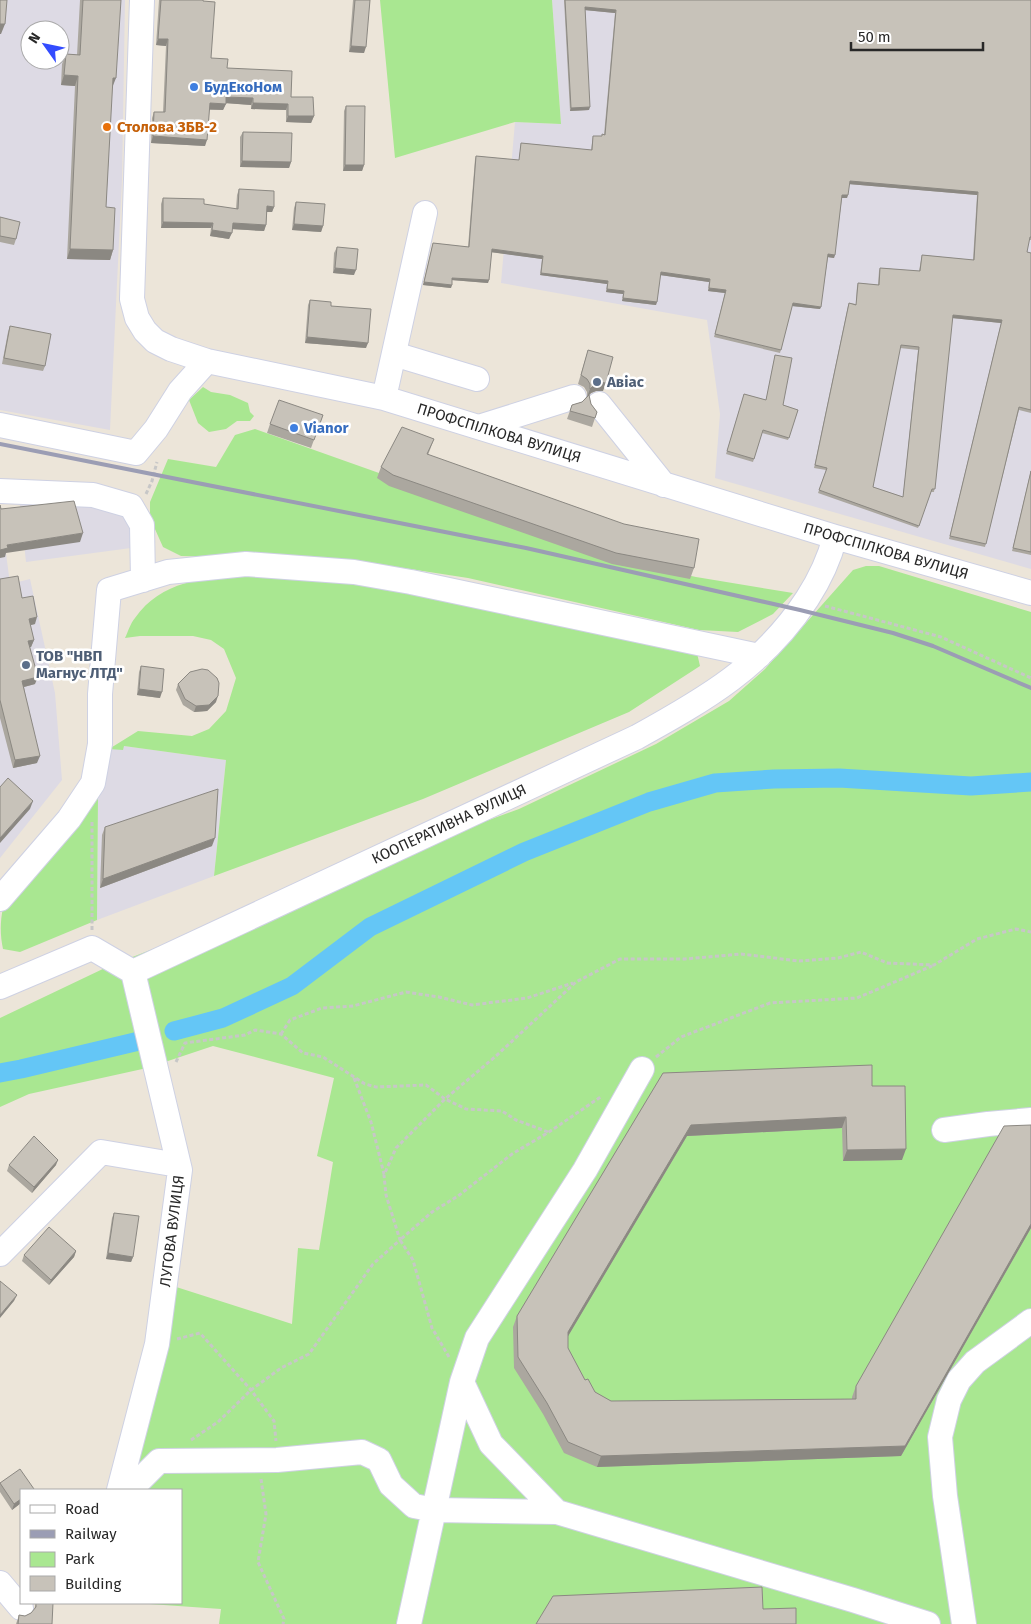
<svg xmlns="http://www.w3.org/2000/svg" width="1031" height="1624" font-family="'Fira Sans',sans-serif">
<style>
.industrial{fill:#dddae4;fill-rule:evenodd}
.green{fill:#a9e791}
.lines{fill:none;stroke-linecap:round;stroke-linejoin:round}
.canal{stroke:#64c6f6;stroke-width:19}
.minor-casing{stroke:#ced1e3;stroke-width:26}
.path{stroke:#c7c7c7;stroke-width:3;stroke-dasharray:4 2.5;stroke-linecap:butt}
.minor{stroke:#fff;stroke-width:24}
.rail{stroke:#9b9db4;stroke-width:4}
.wall{fill:#aba79f;fill-rule:evenodd}
.shaded-wall{fill:#8b8882}
.building{fill:#c7c2b9;stroke:#8b8882;fill-rule:evenodd}
.shop-dot{fill:#3f7fe0;stroke:#fff;stroke-width:2}
.food-dot{fill:#e8710a;stroke:#fff;stroke-width:2}
.service-dot{fill:#5c6f8a;stroke:#fff;stroke-width:2}
.labels{text-anchor:middle;stroke-width:5;stroke-linejoin:round;paint-order:stroke}
.shop-label{font-size:15px;font-weight:bold;fill:#366cbe;stroke:#fff;text-anchor:start}
.food-label{font-size:15px;font-weight:bold;fill:#c56008;stroke:#fff;text-anchor:start}
.service-label{font-size:15px;font-weight:bold;fill:#4e5e75;stroke:#fff;text-anchor:start}
.street-label{font-size:15px;fill:#282828;stroke:#fff}
</style>
<rect width="100%" height="100%" fill="#ece5d9"/>
<!-- industrial -->
<path class="industrial" d="M0 0H125L122 179 110 430 0 410ZM30 30H60V60H30Z
M552 0H1031V569L715 478 720 414 707 320 501 283 515 122 561 124Z
M20 505H106L130 517 135 538 131 548 26 562Z
M0 507 10 584 30 579 55 693 62 780 0 858Z
M124 746 226 760 214 876 97 920 98 796 109 749Z"/>
<!-- green -->
<path class="green" d="M380 0H552L561 124 515 122 395 158Z
M203 387 211 392 230 395 248 403 250 412 254 416 250 421H237L226 429 209 432 198 423 189 400Z
M255 429 379 473 618 560 696 577 793 593 773 614 738 632 699 630 468 578 358 561 181 556 163 547 150 518V502L168 459 216 467 235 435Z
M866 566H879L1031 612V1624H219L221 1609 135 1603H181V1490H146L126 1485 170 1285 292 1324 298 1248 319 1250 333 1162 317 1156 334 1078 213 1046 147 1068 29 1094 0 1107V1018L107 967 374 862 519 809 656 744 729 701 765 669 853 570Z
M246 576 366 584 697 653 700 666 629 712 423 799 214 876 226 760 124 746 123 750 109 749 138 731 192 736 209 729 226 711 236 678 224 649 211 640 193 636H140L125 638C128 632 130 624 135 618 161 581 204 577 246 576Z
M98 796 97 920 20 952 3 949C0 935 0 922 3 908Z"/>
<g class="lines">
<!-- canal -->
<path class="canal" d="M174 1031 223 1018 292 986 370 927 524 852 649 802 715 783 774 779 839 778 971 786 1031 782
M0 1073 21 1069 139 1041"/>
<!-- minor casing -->
<g class="minor-casing">
<path id="minor" d="M142 0 132 299 137 318 145 331 155 341 171 349 207 361 384 398 835 537 1031 593
M394 354 477 379
M384 398 425 213
M599 404 664 485
M0 425 136 453 156 429 180 391 207 361
M479 427 574 397
M0 491 93 495 131 506 142 525 143 580
M0 899 69 819 93 783 100 744V694L109 590 168 572 246 564 354 572 411 582 759 656
M0 987 92 948 133 972 637 737C706 699 763 666 807 599 820 579 829 560 835 537
M944 1130 988 1124 1031 1120
M0 1254 101 1152 178 1165
M462 1382 491 1444 557 1512
M119 1490 157 1344 180 1170 133 972
M130 1490 159 1461 277 1460 362 1452 379 1460 391 1485 414 1506 435 1510 557 1512 853 1600 928 1624
M0 1583 21 1608
M409 1624 462 1382 477 1338 585 1170 642 1069
M964 1624 945 1496 940 1437 949 1400 959 1380 975 1362 1031 1321"/>
</g>
<!-- path -->
<path class="path" d="M146 494 152 481 157 462
M825 606 941 637 1031 678
M92 930V821
M281 1034 290 1020 322 1008 353 1006 406 992 439 997 472 1005 527 998 573 983
M656 1057 681 1037 770 1003 857 998 932 966
M176 1062 185 1043 245 1035 255 1030 281 1034 303 1053 323 1057 365 1084 376 1087 426 1085 445 1099 466 1109 502 1111 516 1120 548 1132
M354 1078 371 1122 384 1174
M177 1339 200 1333 251 1390 274 1421 276 1441
M449 1357 432 1328 413 1260 400 1240 432 1212 458 1196 512 1154 549 1132 602 1096
M191 1440 218 1422 251 1390 281 1368 309 1354 373 1264 400 1240 386 1195 384 1175 396 1148 445 1099 496 1056 576 982 620 959H685L741 954 799 961 838 958 861 952 887 963 934 965 977 939 1016 929 1031 932
M261 1479 266 1514 258 1562 284 1619 283 1624"/>
<!-- minor -->
<use href="#minor" class="minor"/>
<!-- rail -->
<path class="rail" d="M0 444 526 548 800 610 893 633 933 646 1031 688"/>
</g>
<!-- wall -->
<path class="wall" d="M80 0H121L112 88 106 207 113 250 110 260 67 259 75 86 61 85 62 64 66 54 77 55Z
M159 0H203L211 58 227 68 291 97 314 116 311 123 286 122V110L251 109V105L226 103 223 110H209L205 146 151 143 152 118 154 112H163L166 46 156 45Z
M353 0H370L364 53 349 52Z
M564 0H1031V240H1029L1027 252 1031 253V413L1019 410 985 547 949 539 1001 323 952 318 934 492H931L918 528 818 493 826 470 814 468 848 306 849 303 856 304 857 286 858 283 878 285 879 271 880 268 919 271 922 255 973 260 977 195 849 184 847 198H842L834 258 828 257 820 309 792 306 780 353 714 337 725 293 708 291 709 282 660 275 656 305 622 301 623 294 606 292 607 284 540 275 542 259 491 252 488 283 452 280 451 288 423 285 433 243 468 247 475 159 476 156 519 160 521 143 591 150 593 136H602L604 135 615 13 585 10 589 110 570 111ZM900 348 918 350 903 497 873 487Z
M346 106 364 165 362 171H343L344 111Z
M243 132 291 162 289 168 240 167V137Z
M239 189 274 207 272 212H267L266 225 264 231 232 229 229 239 210 236 211 228H161V204L163 198 236 209 237 195Z
M296 202 323 226 321 232 292 230 294 208Z
M0 217 16 239 14 245 0 242Z
M337 247 354 275 333 273 334 253Z
M310 300 331 306 366 348 305 343 308 305Z
M10 326 45 366 43 371 2 364 8 332Z
M588 350 603 391H596L591 393 589 396 591 404 597 412 592 427 567 419 572 405 582 402 587 396V392L584 387 578 384Z
M775 355 783 405 798 410 788 440 762 433 753 462 726 454 744 394 766 400Z
M323 415 311 448 267 433 270 424Z
M434 439 428 455 694 568 690 579 612 564 389 486 377 478 381 467Z
M1031 470V555L1012 551Z
M0 579 22 598 35 624 30 625 34 640 31 647H30L35 684 24 687 37 763 13 768 0 718Z
M141 666 160 698 137 695 139 672Z
M178 684 216 702 207 711 194 712 183 705 176 690Z
M105 827 212 846 100 888 102 835Z
M663 1073 872 1086 902 1160 843 1161 842 1128 687 1136 568 1336V1348L585 1380 595 1392 611 1401 852 1399V1397L856 1386 1031 1125V1228L901 1456 597 1467 564 1453 543 1414 514 1368 513 1327 517 1316Z
M9 1165H56L32 1193 7 1171Z
M114 1213 133 1257 131 1262 106 1259 112 1218Z
M76 1251 74 1257 49 1285 22 1261 24 1255Z
M0 1483 21 1490V1503L12 1510 0 1492Z
M36 1603 52 1624H16L19 1615 25 1616 31 1613 34 1610Z"/>
<!-- shaded-wall -->
<path class="shaded-wall" d="M585 7 616 10 615 13 584 10Z
M0 24H5L1 34H0Z
M158 39H168L166 46 156 45Z
M351 46 366 47 364 53 349 52Z
M64 75 78 76 75 86 61 85Z
M113 78H116L112 88Z
M226 97 253 98 251 105 224 103Z
M210 103 226 104 223 110 207 109Z
M253 103 288 104 286 110 251 109Z
M590 107 589 110 570 111 571 108Z
M288 116H314L311 123 286 122Z
M153 136 207 140 205 146 151 143Z
M242 161 291 162 289 168 240 167Z
M345 165H364L362 171H343Z
M850 181 978 192 977 195 848 184Z
M842 195H848L847 198H841Z
M267 206 274 207 272 212H265Z
M163 222 213 223 211 228H161Z
M233 223 266 225 264 231 231 229Z
M294 224 323 226 321 232 292 230Z
M212 230 232 233 229 239 210 236Z
M70 249 113 250 110 260 67 259Z
M492 249 543 256 542 259 490 252Z
M828 254 835 255 834 258 827 257Z
M335 268 356 270 354 275 333 273Z
M661 272 710 279 709 282 660 275Z
M541 273 608 281 607 284 540 275Z
M452 278 489 280 488 283 451 280Z
M424 282 452 285 451 288 423 285Z
M709 288 726 290 725 293 708 291Z
M607 289 624 291 623 294 606 292Z
M623 298 657 302 656 305 622 301Z
M793 303 821 307 820 309 792 306Z
M953 315 1002 320 1001 323 952 318Z
M307 337 368 343 366 348 305 343Z
M599 382 606 383 603 391H596L591 393 587 397 590 389 594 385Z
M83 533 80 542 6 553 5 557 0 558V550L7 545Z
M37 617 35 624 27 626 29 619Z
M34 640 31 647 26 648 28 641Z
M38 677 35 684 20 688 22 681Z
M139 689 162 692 160 698 137 695Z
M218 696 216 702 207 711 194 712 196 706Z
M40 756 37 763 13 768 15 760Z
M33 801 30 809 0 843V838Z
M215 838 212 846 100 888 103 879Z
M846 1117 842 1128 687 1136 564 1343 568 1332 691 1125Z
M906 1149 902 1160 843 1161 847 1150Z
M58 1160 56 1165 32 1193 34 1187Z
M1031 1224V1228L901 1456 597 1467 601 1456 905 1446Z
M76 1251 74 1257 49 1285 51 1280Z
M108 1253 133 1257 131 1262 106 1259Z
M17 1295 14 1301 0 1318V1315Z
M21 1499V1503L12 1510 14 1504Z"/>
<!-- building -->
<path class="building" d="M0 0H7L5 24H0Z
M83 0H121L116 78H113L106 207 115 208 113 250 70 249 78 76 64 75 66 54 80 55Z
M161 0H203V1L215 2 211 58 228 59 227 68 292 71 291 97H313L314 116H288V104L253 103V98L226 97V104L210 103 207 140 153 136 154 112H165L168 39H158Z
M355 0H370L366 47 351 46Z
M565 0H1031V237H1030L1027 252 1031 253V410L1019 407 986 544 950 536 1002 320 953 315 935 489H932L919 526 819 490 827 468 815 465 849 303 856 305 858 283 879 285 880 268 920 271 922 255 974 260 978 192 850 181 848 195H842L835 255 828 254 821 307 793 303 781 350 715 334 726 290 709 288 710 279 661 272 657 302 623 298 624 291 607 289 608 281 541 273 543 256 492 249 489 280 452 278V285L424 282 433 243 469 247 476 156 519 160 521 143 592 150 593 136H602V134L605 135 616 10 585 7 590 107 571 108ZM901 345 919 347 903 497 873 487Z
M346 106H365L364 165H345Z
M243 132 292 133 291 162 242 161Z
M239 189 274 191V207L267 206 266 225 233 223 232 233 212 230 213 223 163 222V198L204 199V204L238 209Z
M296 202 325 204 323 226 294 224Z
M0 217 20 222 16 239 0 236Z
M337 247 358 249 356 270 335 268Z
M310 300 331 302V306L371 309 368 343 307 337Z
M10 326 51 334 45 366 4 358Z
M588 350 613 357 606 383 599 382 594 385 590 389V384L587 379 581 375Z
M775 355 792 358 783 405 798 410 789 438 763 430 754 459 727 451 744 394 766 400Z
M589 395 591 404 597 412 595 418 570 411 572 405 582 402Z
M279 400 323 415 314 440 270 424Z
M402 427 434 439 427 454 624 524 699 539 694 568 616 553 393 475 381 467Z
M1031 471V552L1013 548Z
M74 501 83 533 7 545 8 548 0 550V505L1 509Z
M18 576 22 598 33 596 37 617 29 619 34 640 28 641 38 677 22 681 40 756 15 760 0 700V579Z
M141 666 164 669 162 692 139 689Z
M202 669 208 670 217 678 219 683 218 696 209 705 196 706 185 699 178 684 190 672Z
M8 778 33 801 0 838V787Z
M218 789 215 838 103 879 105 827Z
M872 1065V1086H905L906 1149 847 1150 846 1117 691 1125 568 1332V1348L585 1380 588 1379 595 1392 611 1401 856 1399V1386L1004 1126 1031 1125V1224L905 1446 601 1456 568 1442 547 1403 518 1357 517 1316 663 1073Z
M34 1136 58 1160 34 1187 9 1165Z
M114 1213 139 1216 133 1257 108 1253Z
M49 1227 76 1251 51 1280 24 1255Z
M0 1281 17 1295 0 1315Z
M20 1469 34 1489 33 1490H21V1499L14 1504 0 1483Z
M762 1587 763 1609 796 1608V1624H536L553 1596Z
M36 1603H53L52 1624H18L19 1615 25 1616 31 1613 36 1607Z"/>
<!-- markers -->
<g class="shop-dot">
<circle cx="194" cy="87" r="5"/>
<circle cx="294" cy="428" r="5"/>
</g>
<circle class="food-dot" cx="107" cy="127" r="5"/>
<g class="service-dot">
<circle cx="597" cy="382" r="5"/>
<circle cx="26" cy="665" r="5"/>
</g>
<g class="labels">
<!-- shop labels -->
<g class="shop-label">
<text x="204" y="92">БудЕкоНом</text>
<text x="304" y="433">Vianor</text>
</g>
<!-- food labels -->
<g class="food-label">
<text x="117" y="132">Столова ЗБВ-2</text>
</g>
<!-- service labels -->
<g class="service-label">
<text x="607" y="387">Авіас</text>
<text x="36" y="661">ТОВ "НВП<tspan x="36" dy="17">Магнус ЛТД"</tspan></text>
</g>
<!-- street labels -->
<g class="street-label">
<text transform="translate(499 433) rotate(17)" y="5">ПРОФСПІЛКОВА ВУЛИЦЯ</text>
<text transform="translate(886 551) rotate(16)" y="5">ПРОФСПІЛКОВА ВУЛИЦЯ</text>
<text transform="translate(449 824) rotate(-25)" y="5">КООПЕРАТИВНА ВУЛИЦЯ</text>
<text transform="translate(172 1231) rotate(-83)" y="5">ЛУГОВА ВУЛИЦЯ</text>
</g>
</g>
<!-- legend -->
<rect x="20" y="1489" width="162" height="115" fill="#ffffff" stroke="#a9a9a9"/>
<rect x="30" y="1505" width="25" height="8" fill="#ffffff" stroke="#a9a9a9"/>
<text x="65" y="1514" font-size="15" fill="#282828">Road</text>
<rect x="30" y="1530" width="25" height="8" fill="#9b9db4" stroke="#a9a9a9"/>
<text x="65" y="1539" font-size="15" fill="#282828">Railway</text>
<rect x="30" y="1552" width="25" height="15" fill="#a9e791" stroke="#a9a9a9"/>
<text x="65" y="1564" font-size="15" fill="#282828">Park</text>
<rect x="30" y="1576" width="25" height="15" fill="#c7c2b9" stroke="#a9a9a9"/>
<text x="65" y="1589" font-size="15" fill="#282828">Building</text>
<!-- north arrow -->
<g transform="translate(45 45) rotate(303)"><circle r="24" fill="#ffffff" stroke="#a9a9a9"/>
<path d="M0-4L9 19L0 12L-9 19Z" fill="#334cff"/>
<text y="-8" font-size="14" font-weight="bold" text-anchor="middle" fill="#282828">N</text>
</g>
<!-- scale -->
<path d="M851 42v8h132v-8" fill="none" stroke="#282828" stroke-width="2.5"/>
<text x="858" y="42" font-size="15" fill="#282828" stroke="#ffffff" stroke-width="4" paint-order="stroke">50 m</text>
</svg>
